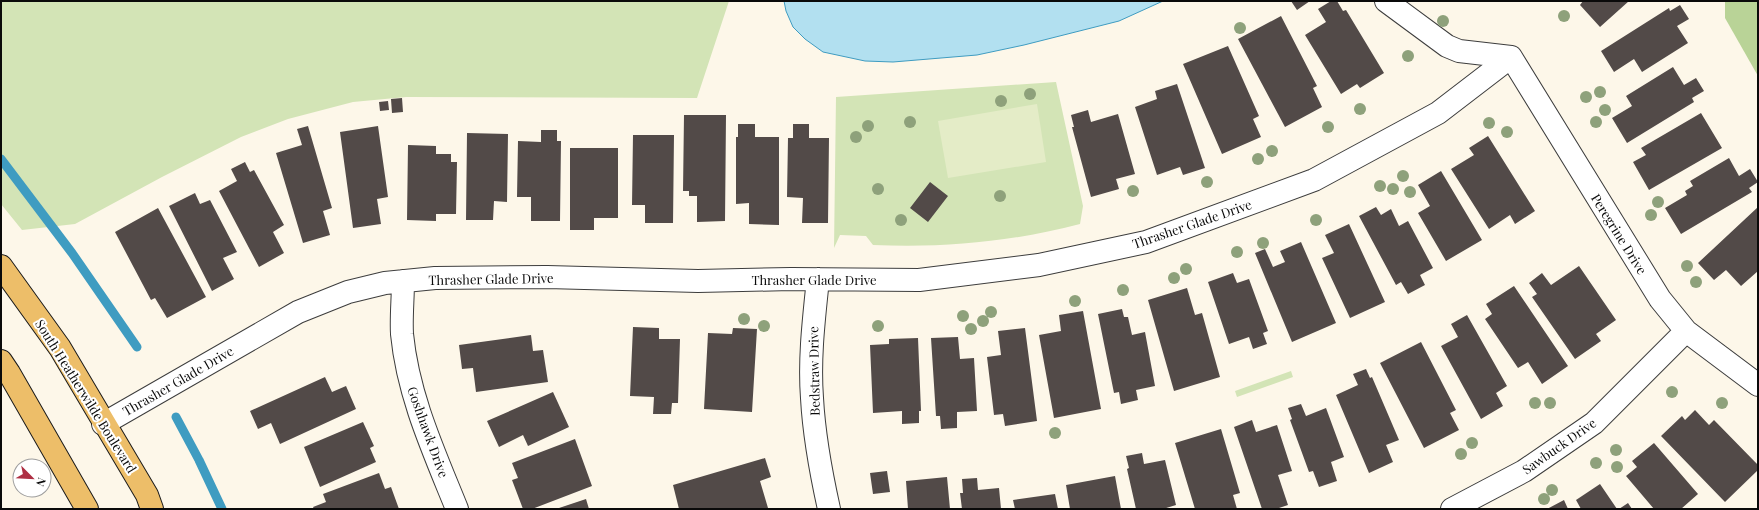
<svg xmlns="http://www.w3.org/2000/svg" width="1759" height="510" font-family="'Playfair Display',serif">
<style>
.green{fill:#d3e4b6}
.forest{fill:#b9d397}
.pitch{fill:#e4ecc7}
.water{fill:#b2e0f0;stroke:#3f9cc1}
.lines{fill:none;stroke-linecap:round;stroke-linejoin:round}
.stream{stroke:#3f9cc1;stroke-width:9}
.building{fill:#524a48}
.minor-casing{stroke:#3d3d3d;stroke-width:24}
.major-casing{stroke:#1b1b1b;stroke-width:24}
.minor{stroke:#fff;stroke-width:22}
.major{stroke:#edbe69;stroke-width:22}
.tree{fill:#8ea17b}
.labels{text-anchor:middle;stroke-width:4;stroke-linejoin:round;paint-order:stroke}
.street-label{font-size:13px;fill:#0a0a0a;stroke:#fff}
</style>
<rect width="100%" height="100%" fill="#fdf7e9"/>
<!-- green -->
<path class="green" d="M1 1H729L697 98 406 97 353 102 288 119 241 137 162 177 75 224 22 230 1 204Z
M1056 82 1083 206 1080 224C1011 242 944 248 873 245L866 236 840 235 834 248 836 97Z
M1291 371 1293 377 1237 397 1235 391Z"/>
<!-- forest -->
<path class="forest" d="M1725 1H1758V76L1725 18Z"/>
<!-- pitch -->
<path class="pitch" d="M1037 104 1046 162 948 178 938 121Z"/>
<!-- water -->
<path class="water" d="M784 1H1163L1119 21 1024 45 977 55 893 62 865 61 823 52 805 39 793 27 786 11Z"/>
<g class="lines">
<!-- stream -->
<path class="stream" d="M1 159 72 253 137 347
M176 417 199 460 222 509"/>
</g>
<!-- building -->
<path class="building" d="M1291 1H1310L1297 10Z
M1331 1H1337L1343 11 1346 10 1384 73 1360 88 1357 84 1341 94 1305 35 1326 22 1318 9Z
M1583 1H1629L1600 27 1580 5Z
M1680 5 1689 19 1677 26 1688 43 1642 72 1634 59 1614 72 1601 51 1669 8 1670 11Z
M1281 16 1317 86 1313 88 1322 107 1285 127 1238 39Z
M1228 46 1259 116 1253 119 1261 137 1222 154 1183 64Z
M1673 67 1684 85 1696 78 1704 91 1692 98 1694 102 1627 143 1612 118 1632 106 1626 96Z
M1177 84 1205 168 1183 175 1180 167 1157 175 1135 107 1157 99 1155 91Z
M402 98 403 112 392 113 391 99Z
M388 101 389 110 380 111 379 102Z
M1088 110 1091 122 1118 114 1135 174 1116 179 1119 189 1091 197 1072 127H1074L1071 115Z
M1701 113 1722 148 1649 190 1633 162 1646 155 1641 148Z
M684 115H726L725 221 697 222V196H689V191H683Z
M738 124H755V137H779V225L749 224V203L736 204V137H738Z
M793 124H809V138H829L828 223H802L803 198 787 197 788 138H793Z
M308 126 332 208 323 211 330 235 303 243 276 153 302 145 297 129Z
M378 126 388 197 377 199 381 224 353 228 340 132Z
M541 130H557V141H561L560 221H531V197H517L518 141 541 142Z
M467 133 508 134 507 202 494 201 493 220H466Z
M633 135H674L673 223H645V205H632Z
M1488 136 1535 211 1515 224 1510 215 1489 229 1451 169 1474 155 1469 148Z
M408 145 436 146V154H451V162H457L456 214H436V221L407 220Z
M570 148H618V218H594V230H570Z
M1729 158 1739 176 1750 169 1758 182 1749 188 1752 192 1681 234 1665 208 1687 195 1685 191 1693 186 1690 181Z
M245 162 250 172 254 170 284 225 273 232 284 253 259 267 219 191 237 181 231 169Z
M1441 171 1482 240 1446 261 1418 213 1430 206 1418 185Z
M930 182 948 196 928 222 910 208Z
M195 193 200 204 210 200 237 252 223 258 234 279 212 291 169 206Z
M1376 207 1381 215 1391 209 1399 226 1408 221 1433 268 1420 275 1425 285 1408 294 1401 282 1396 285 1359 216Z
M1758 207V271L1741 286 1726 270 1714 280 1698 263Z
M158 208 206 297 167 318 155 298 151 300 115 232Z
M1349 224 1385 302 1350 318 1322 258 1334 253 1325 235Z
M1301 242 1336 323 1292 342 1255 253 1265 249 1273 267 1285 262 1280 251Z
M1579 266 1616 320 1596 334 1601 341 1575 359 1532 297 1537 294 1529 283 1542 273 1551 285Z
M1233 273 1237 283 1249 279 1268 331 1263 333 1267 344 1253 349 1249 337 1229 344 1208 282Z
M1514 286 1568 366 1542 384 1528 362 1518 368 1485 319 1492 314 1486 304Z
M1187 288 1195 315 1202 313 1220 377 1174 391 1148 300Z
M1122 309 1124 317H1128L1132 335 1145 332 1155 386 1136 390 1138 400 1121 404 1119 392 1114 393 1098 314Z
M1083 311 1101 409 1054 418 1039 335 1061 331 1059 315Z
M1467 315 1507 386 1496 393 1503 406 1481 419 1441 346 1458 337 1451 324Z
M633 327 659 328V339H680L678 403H672L671 414H653L654 397 630 396Z
M733 328 757 329 752 412 704 409 708 333 732 334Z
M1025 328 1037 421 1005 426 1003 414 994 415 987 357 1001 355 998 331Z
M531 335 533 351 543 350 548 382 476 392 473 368 462 369 459 345Z
M958 337 960 359 974 358 977 411 957 412V428L941 429 940 416H936L931 338Z
M918 338 921 411H919V423L902 424V411L873 413 870 345 889 344V339Z
M1421 342 1456 410 1450 413 1459 430 1424 448 1380 363Z
M1366 369 1370 378 1372 377 1399 440 1386 445 1393 462 1369 473 1336 395 1358 385 1353 374Z
M325 377 332 392 346 386 356 409 280 444 271 423 258 429 250 411Z
M553 392 569 427 528 446 523 435 499 447 487 421Z
M1301 404 1306 416 1326 408 1344 457 1331 462 1337 481 1319 487 1313 471 1309 472 1290 420 1292 419 1288 408Z
M1695 410 1709 425 1714 420 1758 465V470L1725 502 1661 436 1682 416 1685 420Z
M1252 420 1256 432 1277 425 1292 471 1278 475 1288 505 1276 509H1262L1234 427Z
M363 422 374 446 370 448 376 462 320 487 304 447Z
M1221 429 1240 493 1233 495 1237 509H1195L1175 443Z
M575 439 592 486 532 509H523L512 480 518 478 512 463Z
M1654 443 1698 494 1681 509H1654L1626 476 1637 467 1632 461Z
M1142 453 1144 464 1165 460 1176 505 1163 509H1136L1127 469 1129 468 1126 456Z
M765 458 771 477 760 481 768 508 679 509 673 485Z
M887 471 890 492 873 494 870 473Z
M379 473 385 489 391 487 399 509H314L313 507 326 502 323 494Z
M1115 476 1121 509H1070L1066 485Z
M947 477 950 509H908L906 481Z
M977 478 978 490 999 488 1001 509H962L960 493H963L962 479Z
M1600 484 1617 509H1581L1576 500Z
M1055 494 1058 509H1015L1013 500Z
M586 499 589 509H556Z
M1564 500 1568 509H1547Z
M1628 503 1632 509H1619Z"/>
<g class="lines">
<!-- minor casing -->
<g class="minor-casing">
<path id="minor" d="M1386 1 1447 46 1459 51 1511 57
M1511 57 1660 299 1686 331 1758 385
M818 279C814 318 809 358 812 398 814 435 821 473 829 509
M403 281C403 298 401 317 402 334 408 396 434 452 457 509
M103 424 298 312 348 292 385 283 435 278 547 277 698 281 791 279 919 280 1039 265 1146 242 1314 180 1438 113 1511 57
M1452 509 1524 471 1594 423 1686 331"/>
</g>
<!-- major casing -->
<g class="major-casing">
<path id="major" d="M1 266 60 348 147 495 152 509
M1 361 9 373 87 509"/>
</g>
<!-- minor -->
<use href="#minor" class="minor"/>
<!-- major -->
<use href="#major" class="major"/>
</g>
<!-- trees -->
<g class="tree">
<circle cx="1564" cy="16" r="6"/>
<circle cx="1443" cy="21" r="6"/>
<circle cx="1240" cy="28" r="6"/>
<circle cx="1408" cy="56" r="6"/>
<circle cx="1600" cy="92" r="6"/>
<circle cx="1030" cy="94" r="6"/>
<circle cx="1586" cy="97" r="6"/>
<circle cx="1001" cy="101" r="6"/>
<circle cx="1360" cy="109" r="6"/>
<circle cx="1605" cy="110" r="6"/>
<circle cx="910" cy="122" r="6"/>
<circle cx="1596" cy="122" r="6"/>
<circle cx="1489" cy="123" r="6"/>
<circle cx="868" cy="126" r="6"/>
<circle cx="1328" cy="127" r="6"/>
<circle cx="1507" cy="132" r="6"/>
<circle cx="856" cy="137" r="6"/>
<circle cx="1272" cy="151" r="6"/>
<circle cx="1258" cy="159" r="6"/>
<circle cx="1403" cy="176" r="6"/>
<circle cx="1207" cy="182" r="6"/>
<circle cx="1380" cy="186" r="6"/>
<circle cx="878" cy="189" r="6"/>
<circle cx="1393" cy="189" r="6"/>
<circle cx="1133" cy="191" r="6"/>
<circle cx="1410" cy="192" r="6"/>
<circle cx="1000" cy="196" r="6"/>
<circle cx="1658" cy="202" r="6"/>
<circle cx="1651" cy="215" r="6"/>
<circle cx="901" cy="220" r="6"/>
<circle cx="1316" cy="220" r="6"/>
<circle cx="1263" cy="243" r="6"/>
<circle cx="1237" cy="252" r="6"/>
<circle cx="1687" cy="266" r="6"/>
<circle cx="1186" cy="269" r="6"/>
<circle cx="1174" cy="278" r="6"/>
<circle cx="1696" cy="282" r="6"/>
<circle cx="1123" cy="290" r="6"/>
<circle cx="1075" cy="301" r="6"/>
<circle cx="991" cy="312" r="6"/>
<circle cx="963" cy="316" r="6"/>
<circle cx="744" cy="319" r="6"/>
<circle cx="983" cy="321" r="6"/>
<circle cx="764" cy="326" r="6"/>
<circle cx="878" cy="326" r="6"/>
<circle cx="971" cy="329" r="6"/>
<circle cx="1672" cy="392" r="6"/>
<circle cx="1535" cy="403" r="6"/>
<circle cx="1550" cy="403" r="6"/>
<circle cx="1722" cy="403" r="6"/>
<circle cx="1055" cy="433" r="6"/>
<circle cx="1472" cy="443" r="6"/>
<circle cx="1616" cy="450" r="6"/>
<circle cx="1461" cy="454" r="6"/>
<circle cx="1596" cy="463" r="6"/>
<circle cx="1617" cy="467" r="6"/>
<circle cx="1552" cy="490" r="6"/>
<circle cx="1544" cy="499" r="6"/>
</g>
<g class="labels">
<!-- street labels -->
<g class="street-label">
<text transform="translate(1192 224) rotate(-19)" y="5">Thrasher Glade Drive</text>
<text transform="translate(1619 234) rotate(58)" y="5">Peregrine Drive</text>
<text transform="translate(491 279) rotate(-1)" y="5">Thrasher Glade Drive</text>
<text x="814" y="285">Thrasher Glade Drive</text>
<text transform="translate(814 371) rotate(-91)" y="5">Bedstraw Drive</text>
<text transform="translate(178 381) rotate(-30)" y="5">Thrasher Glade Drive</text>
<text transform="translate(86 396) rotate(58)" y="5">South Heatherwilde Boulevard</text>
<text transform="translate(428 432) rotate(70)" y="5">Goshhawk Drive</text>
<text transform="translate(1559 446) rotate(-35)" y="5">Sawbuck Drive</text>
</g>
</g>
<!-- border -->
<rect width="1759" height="510" fill="none" stroke="#0a0a0a" stroke-width="4"/>
<!-- north arrow -->
<g transform="translate(32 478) rotate(114)"><circle r="19" fill="#ffffff" stroke="#9d9d9d"/>
<path d="M0-3L7 15L0 10L-7 15Z" fill="#ae2f43"/>
<text y="-6" font-size="11" font-weight="bold" text-anchor="middle" fill="#0a0a0a">N</text>
</g>
</svg>
